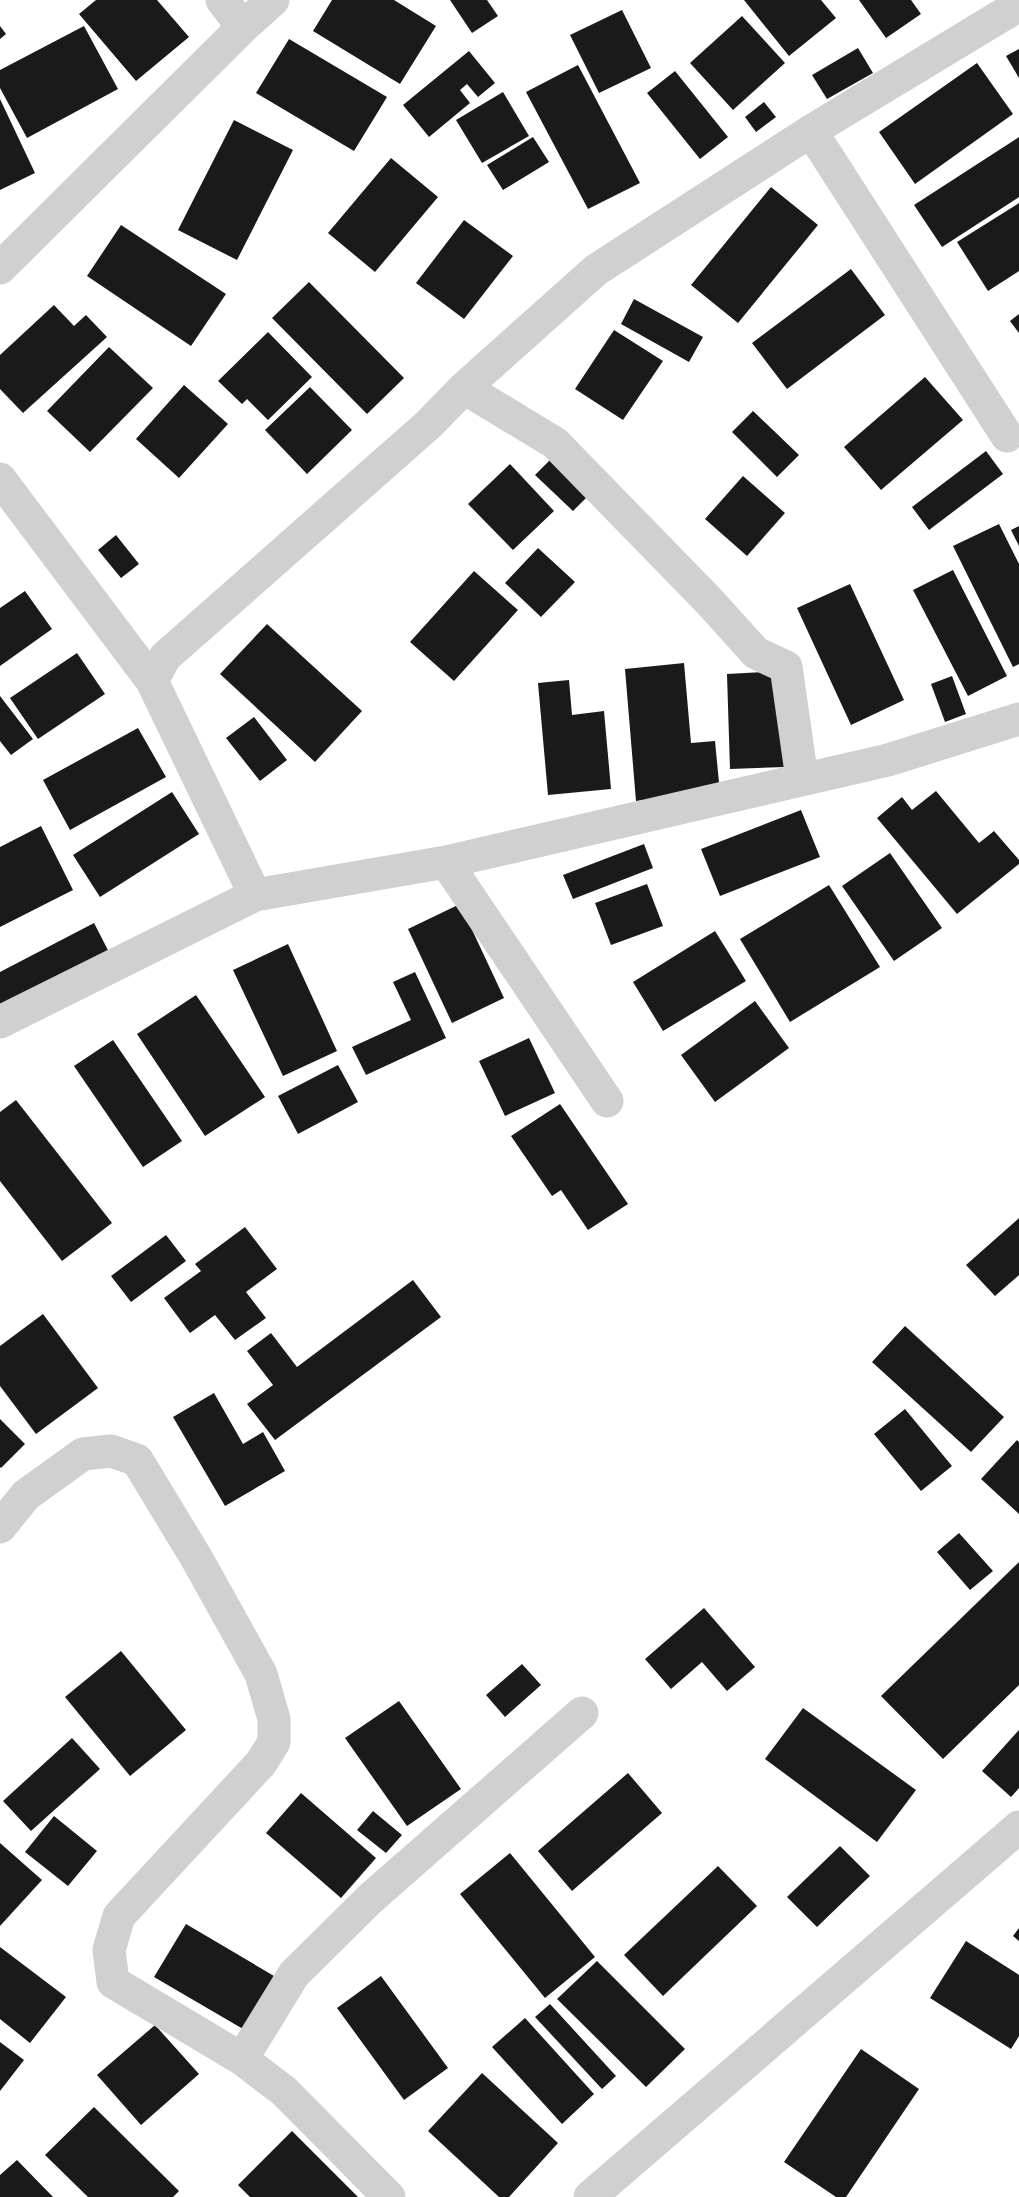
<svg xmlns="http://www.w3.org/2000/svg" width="1019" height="2197" font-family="Commissioner,sans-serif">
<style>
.building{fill:#1a1a1a}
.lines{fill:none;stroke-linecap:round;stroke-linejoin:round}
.minor{stroke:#d0d0d0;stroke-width:33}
</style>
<rect width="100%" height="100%" fill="#fff"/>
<!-- building -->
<path class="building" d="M96 0H157L189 37 136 81 79 14Z
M332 0H394L436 26 400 84 313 31Z
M450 0H487L498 16 472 33Z
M744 0H821L836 18 789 56Z
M859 0H911L921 14 886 38Z
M622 10 651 68 599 93 570 35Z
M742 16 785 63 733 110 690 63Z
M0 26 6 34 0 39Z
M84 26 118 89 27 138 0 88V70Z
M289 39 387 97 354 151 256 93Z
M858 48 873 73 827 99 812 75Z
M1019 49V78L1006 56Z
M469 51 495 83 478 97 467 84 460 90 470 103 429 137 403 105Z
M977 63 1013 114 915 184 879 132Z
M578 65 640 183 588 209 526 92Z
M675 71 728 137 700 159 647 93Z
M503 92 529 136 482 163 456 120Z
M0 99 35 173 0 190Z
M764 102 776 117 756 132 745 117Z
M234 120 293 150 237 260 178 230Z
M533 137 549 162 503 190 487 165Z
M1019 137V197L942 247 914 205Z
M391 158 438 197 375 272 328 233Z
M771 187 818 225 738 323 691 285Z
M1019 203V271L988 291 957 242Z
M464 220 513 256 464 319 416 283Z
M121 225 226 294 191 346 87 276Z
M851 269 885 315 787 389 752 343Z
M309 282 404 378 367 414 272 318Z
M634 299 703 337 689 362 621 324Z
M54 305 74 326 86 315 107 337 23 413 0 389V355Z
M1019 314V333L1010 321Z
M614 330 663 361 623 420 575 389Z
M268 332 312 377 268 420 247 399 242 404 218 381Z
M109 347 153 388 90 452 47 411Z
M925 377 963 420 881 490 844 447Z
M184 385 228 424 179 478 136 439Z
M310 387 352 430 307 474 265 430Z
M753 411 799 455 777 477 732 432Z
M986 451 1003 474 929 530 912 507Z
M552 458 590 494 573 511 535 475Z
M510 464 554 511 513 550 468 504Z
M743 476 785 513 747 556 705 519Z
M999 524 1019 564V664L1013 667 953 546Z
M1019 526V546L1011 530Z
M116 535 139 564 121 578 98 550Z
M538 548 575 582 541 617 505 583Z
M953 570 1007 676 968 696 913 590Z
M474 571 518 610 454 681 410 642Z
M850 584 904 700 851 725 797 608Z
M25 591 52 629 0 666V608Z
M267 624 362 711 315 762 220 674Z
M77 653 105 694 38 739 10 698Z
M684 663 691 743 715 741 720 793 636 801 625 669Z
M782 671 785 767 730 769 727 674Z
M952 676 966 714 945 722 931 684Z
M569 680 572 715 604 711 611 789 548 795 538 683Z
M0 696 33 739 11 755 0 741Z
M254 717 287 760 260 781 226 738Z
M138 728 166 777 70 830 43 780Z
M936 791 979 843 994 831 1019 860V864L957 914 877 818 902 797 912 810Z
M172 792 199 834 100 897 73 855Z
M801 810 820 857 720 896 701 849Z
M41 826 73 890 0 927V847Z
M644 844 653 868 573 899 563 875Z
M890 853 942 928 894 961 842 886Z
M647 884 663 926 611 945 595 903Z
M829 885 880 967 790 1022 740 939Z
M460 904 504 998 452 1023 408 929Z
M94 923 111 956 0 1014V972Z
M715 931 746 981 663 1031 633 982Z
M288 944 337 1051 283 1076 233 970Z
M415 972 446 1038 366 1075 352 1047 411 1020 393 982Z
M196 995 265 1097 205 1136 137 1034Z
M755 1001 789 1048 715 1102 681 1055Z
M529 1038 555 1093 505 1116 479 1061Z
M113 1040 182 1141 143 1167 74 1066Z
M338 1065 358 1102 298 1134 278 1096Z
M16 1100 112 1223 62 1261 0 1181V1112Z
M560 1104 628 1204 588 1230 561 1190 552 1196 511 1136Z
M1019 1218V1275L995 1296 966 1265Z
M245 1227 277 1269 246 1292 266 1318 235 1340 215 1315 190 1333 164 1298 201 1271 195 1264Z
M166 1235 186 1261 131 1302 111 1276Z
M413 1280 441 1317 275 1440 247 1404 273 1385 247 1351 271 1333 297 1367Z
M43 1314 98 1388 36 1434 0 1386V1346Z
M905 1326 1004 1417 971 1452 872 1362Z
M214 1393 243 1444 263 1432 285 1471 225 1506 173 1417Z
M905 1409 952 1466 921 1491 874 1434Z
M0 1419 25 1444 1 1468 0 1467Z
M1017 1440 1019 1442V1514L981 1479Z
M959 1533 993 1571 970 1590 937 1552Z
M1019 1562V1685L943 1759 881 1696Z
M704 1608 755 1667 727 1691 702 1662 671 1689 645 1659Z
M121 1651 186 1730 130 1776 65 1697Z
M522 1664 541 1685 505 1717 486 1695Z
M399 1701 461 1789 407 1826 345 1738Z
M803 1708 916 1790 877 1842 765 1759Z
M1019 1730V1788L1011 1797 982 1771Z
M72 1738 100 1769 31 1831 3 1801Z
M628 1773 662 1813 572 1891 538 1851Z
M301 1793 376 1858 341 1898 266 1833Z
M373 1811 402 1835 386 1853 357 1830Z
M54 1816 97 1851 68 1886 25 1852Z
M0 1843 42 1880 0 1926Z
M840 1846 870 1876 817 1927 787 1897Z
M510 1853 595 1957 545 1998 460 1894Z
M718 1866 757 1906 663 1996 624 1955Z
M186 1924 274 1976 243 2029 154 1977Z
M1019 1928V1941L1013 1936Z
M966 1941 1019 1975V2036L1011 2049 930 1998Z
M0 1947 66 1997 30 2043 0 2019Z
M597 1961 685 2049 646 2087 557 1999Z
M381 1976 448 2068 404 2100 337 2008Z
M550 2004 616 2076 602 2089 535 2017Z
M525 2018 594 2094 562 2124 492 2047Z
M155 2025 199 2074 141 2125 97 2075Z
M0 2042 24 2060 0 2091Z
M861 2049 919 2089 846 2197H836L784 2162Z
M482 2073 558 2143 509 2197H499L428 2131Z
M94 2107 179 2191 173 2197H88L45 2155Z
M292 2131 358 2197H250L238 2185Z
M17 2160 53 2197H0V2175Z"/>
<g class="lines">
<!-- minor -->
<path class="minor" d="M222 0 243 27
M811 131 1007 436
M0 268 243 27 273 0
M464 388 555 443 709 601 756 653 786 667 802 779
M0 479 152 681 255 895
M152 681 165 657 429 424 464 388 596 270 811 131 1019 5
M446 862 888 760 1019 719
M0 1022 255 895 446 862 607 1101
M0 1527 26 1495 83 1454 111 1451 137 1460 197 1559 261 1674 274 1719V1742L261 1763 119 1916 109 1950 113 1982 242 2059 284 2091 389 2197
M242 2059 294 1974 371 1898 582 1713
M590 2197 1019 1827"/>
</g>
</svg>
